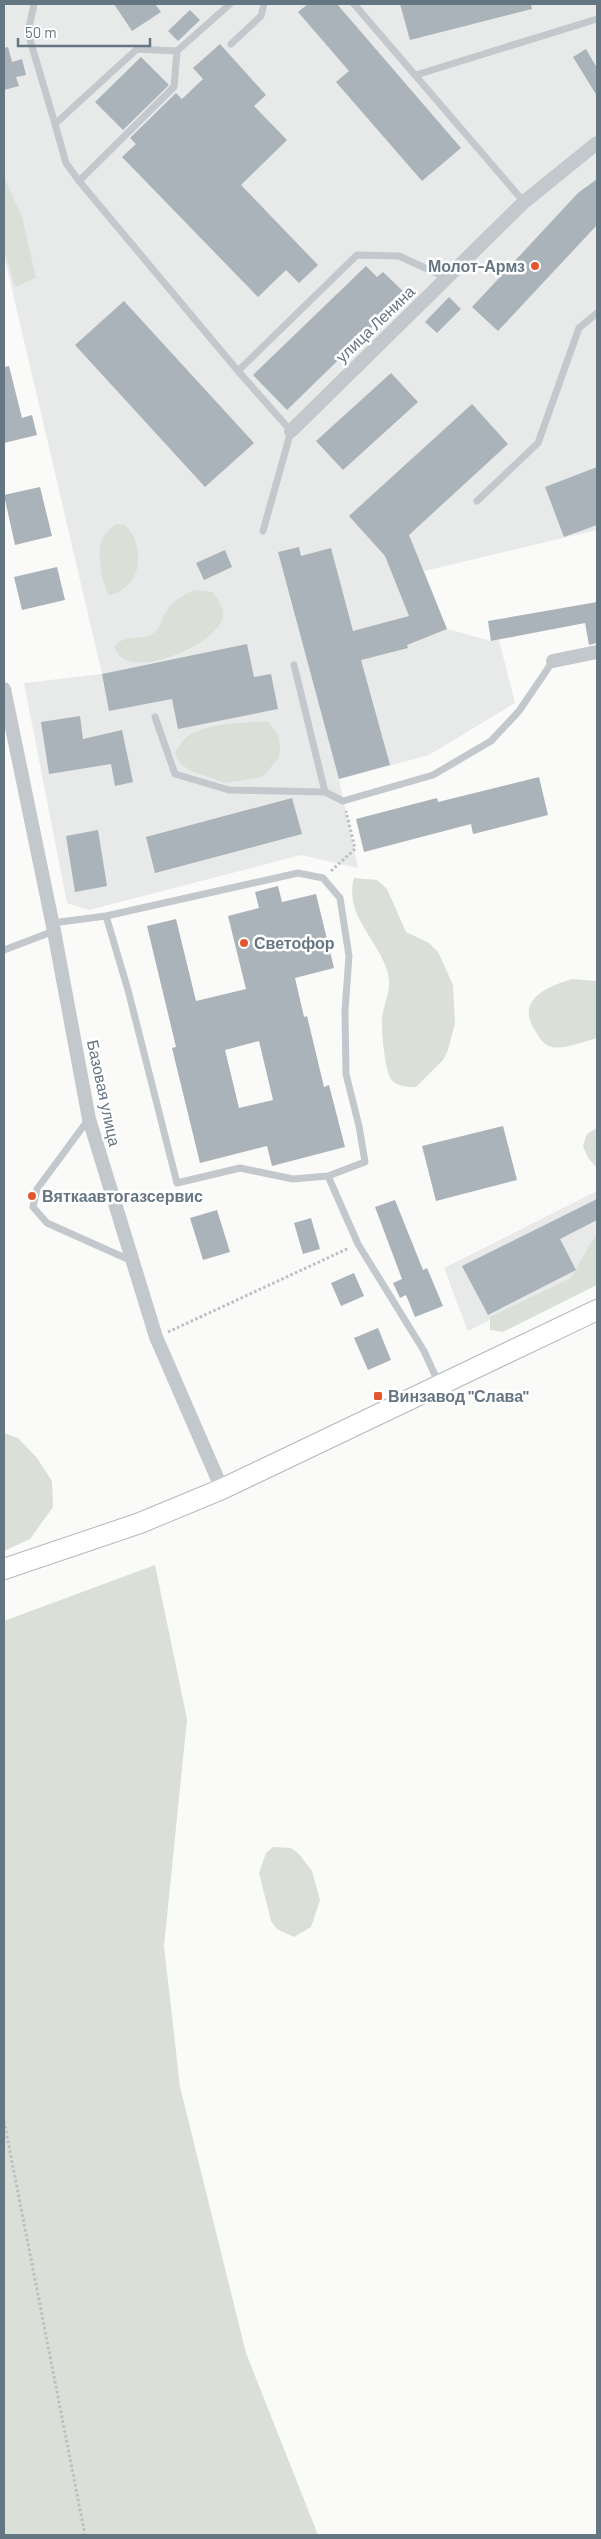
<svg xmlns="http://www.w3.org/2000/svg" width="601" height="2539" font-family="Barlow,sans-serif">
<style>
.built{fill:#e8e9e9}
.green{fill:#dadfd7}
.building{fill:#aab3b9;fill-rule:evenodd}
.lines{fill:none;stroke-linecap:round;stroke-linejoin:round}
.secondary-casing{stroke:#b3babf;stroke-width:22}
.path{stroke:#bbbfc2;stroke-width:3;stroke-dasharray:2.5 2.5;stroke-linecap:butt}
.service{stroke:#c3c8cc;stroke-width:7}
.minor{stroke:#c3c8cc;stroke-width:14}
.secondary{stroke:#fff;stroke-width:20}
.poi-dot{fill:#e4572e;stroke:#fff;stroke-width:2}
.labels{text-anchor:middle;stroke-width:5;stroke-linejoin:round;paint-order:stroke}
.poi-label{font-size:16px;font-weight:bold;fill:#657683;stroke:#fff;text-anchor:start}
.street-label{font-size:16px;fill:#657683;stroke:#fff}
</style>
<rect width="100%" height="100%" fill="#fafaf8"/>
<!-- built -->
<path class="built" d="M4 4H597V530L424 571 447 629 491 641 499 640 515 703 429 755 339 779 358 868 301 855 89 910 67 903 24 683 102 674 4 255Z
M597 1191V1267L468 1331 444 1268Z"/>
<!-- green -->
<path class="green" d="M4 177 22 217 36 278 15 287 4 249Z
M116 524 125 525C146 546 143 587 110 595 103 591 98 555 100 546 102 537 109 529 116 524Z
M195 590 212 592C218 599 226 610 222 620 212 647 124 684 115 647 121 635 139 640 150 635 160 631 161 619 167 610 174 600 184 595 195 590Z
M267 721 278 734 280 746 279 758 262 777 225 783 191 771 181 764 175 754C187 720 236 725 267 721Z
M354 878 377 880 387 889 406 932 429 943 438 952 453 985 455 1023 448 1050 443 1060 416 1087C408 1087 397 1087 391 1079 385 1071 381 1030 382 1018 384 1001 393 990 387 970 377 938 344 915 354 878Z
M572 979 597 981V1038C587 1041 561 1050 552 1047 544 1045 540 1039 536 1032 514 1000 547 987 572 979Z
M597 1128V1168L588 1158 583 1146 587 1134Z
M597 1232V1285L503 1332 490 1330V1317L571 1278Z
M4 1433 18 1438 37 1458 52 1481 53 1507 30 1539 4 1551Z
M155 1565 187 1719 164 1946 180 2087 246 2353 318 2535H4V1621Z
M273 1847 291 1848 299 1854 312 1871 320 1900 311 1927 294 1937 277 1929 271 1921 259 1873 266 1853Z"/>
<!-- building -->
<path class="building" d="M114 4H155L161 12 132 31Z
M308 4H337L461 148 422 181 336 82 349 71 298 12Z
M400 4H531L532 9 410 40Z
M190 10 200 20 178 41 168 31Z
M220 44 266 95 254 106 287 140 241 185 318 265 299 283 286 270 258 297 122 157 136 144 130 138 176 93 182 99 203 79 193 68Z
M8 47 12 62 22 59 26 75 16 77 19 86 4 90V48Z
M586 49 597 68V96L573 57Z
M141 57 169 85 123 130 95 102Z
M597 179V225L498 331 472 307 578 193Z
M366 266 377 277 383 272 406 294 287 410 253 375Z
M449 297 461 309 437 333 425 322Z
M124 301 254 443 205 487 75 345Z
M9 366 22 418 32 415 37 435 4 443V367Z
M391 373 418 402 343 470 316 441Z
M472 404 508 444 409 535 447 629 407 645 408 648 361 660 390 765 339 779 278 552 299 547 301 556 331 548 353 631 409 616 385 556 349 516Z
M597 467V525L564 537 545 487Z
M40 487 52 536 15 545 4 495Z
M225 550 232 567 204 580 196 563Z
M57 567 65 600 22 610 14 577Z
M597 602V643L589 645 585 623 491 641 488 621Z
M247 644 254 677 271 674 278 709 178 729 172 699 109 711 102 674Z
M80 716 83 739 122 730 133 782 115 786 111 764 49 774 41 722Z
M539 777 548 815 473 834 471 824 364 852 356 819 437 798 438 802Z
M292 798 302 834 155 873 146 837Z
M98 830 107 886 75 892 66 836Z
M278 886 282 902 316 894 334 968 295 978 304 1017 307 1016 324 1087 329 1085 345 1147 272 1166 267 1146 200 1163 172 1048 176 1047 147 926 176 919 196 1001 246 989 228 916 259 908 255 892ZM259 1041 273 1100 239 1108 225 1050Z
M503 1126 517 1180 436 1201 422 1146Z
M597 1199V1220L560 1239 576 1270 488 1315 462 1266Z
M395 1200 423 1270 427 1268 443 1306 415 1317 406 1295 400 1298 393 1283 402 1279 375 1207Z
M217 1210 230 1252 203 1260 190 1218Z
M311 1218 320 1249 303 1254 294 1223Z
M354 1273 364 1296 341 1306 331 1283Z
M378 1328 391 1360 368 1370 354 1338Z"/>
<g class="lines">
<!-- secondary casing -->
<g class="secondary-casing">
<path id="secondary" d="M4 1569 140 1523 222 1489 597 1310"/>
</g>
<!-- path -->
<path class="path" d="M331 871 355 849 346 811
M168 1332 349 1248
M4 2121 85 2535"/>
<!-- service -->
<path class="service" d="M34 4 28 33 55 124
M230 4 177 51 137 49 55 124 66 163 79 181 238 371 357 255 399 256 447 278
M354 4 524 202
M231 44 261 16 264 4
M416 75 597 19
M79 181 174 87 177 51
M238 371 291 431 263 531
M477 501 538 443 579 328 597 313
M294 665 325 792 343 801 433 775 491 741 519 711 553 661
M155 717 175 774 229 790 325 792
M298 873 323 878 340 898 349 956 345 1011 346 1074 359 1126 365 1162 328 1176 293 1179 240 1168 177 1183 128 990 106 916Z
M52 923 106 916
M4 950 54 931
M88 1120 37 1189 33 1207 47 1223 132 1261
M328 1176 358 1244 424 1351 439 1384"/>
<!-- minor -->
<path class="minor" d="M291 431 524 202 597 143
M553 661 597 652
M4 689 54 931 89 1119 156 1337 222 1489"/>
<!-- secondary -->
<use href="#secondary" class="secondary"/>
</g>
<!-- markers -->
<g class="poi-dot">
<circle cx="535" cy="266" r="5"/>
<circle cx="244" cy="943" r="5"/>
<circle cx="32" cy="1196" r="5"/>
<rect x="373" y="1391" width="10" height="10" rx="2.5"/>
</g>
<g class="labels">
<!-- poi labels -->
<g class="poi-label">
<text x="525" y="272" text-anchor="end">Молот-Армз</text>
<text x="254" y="949">Светофор</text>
<text x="42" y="1202">Вяткаавтогазсервис</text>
<text x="388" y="1402">Винзавод "Слава"</text>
</g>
<!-- street labels -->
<g class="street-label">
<text transform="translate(375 324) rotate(-44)" y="6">улица Ленина</text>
<text transform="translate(104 1093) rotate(78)" y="6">Базовая улица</text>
</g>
</g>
<!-- border -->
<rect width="601" height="2539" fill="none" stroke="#657683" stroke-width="10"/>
<!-- scale -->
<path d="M18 38v8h132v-8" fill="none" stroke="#657683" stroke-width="2.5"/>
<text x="25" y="38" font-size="15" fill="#657683" stroke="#ffffff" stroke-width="4" paint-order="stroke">50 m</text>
</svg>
